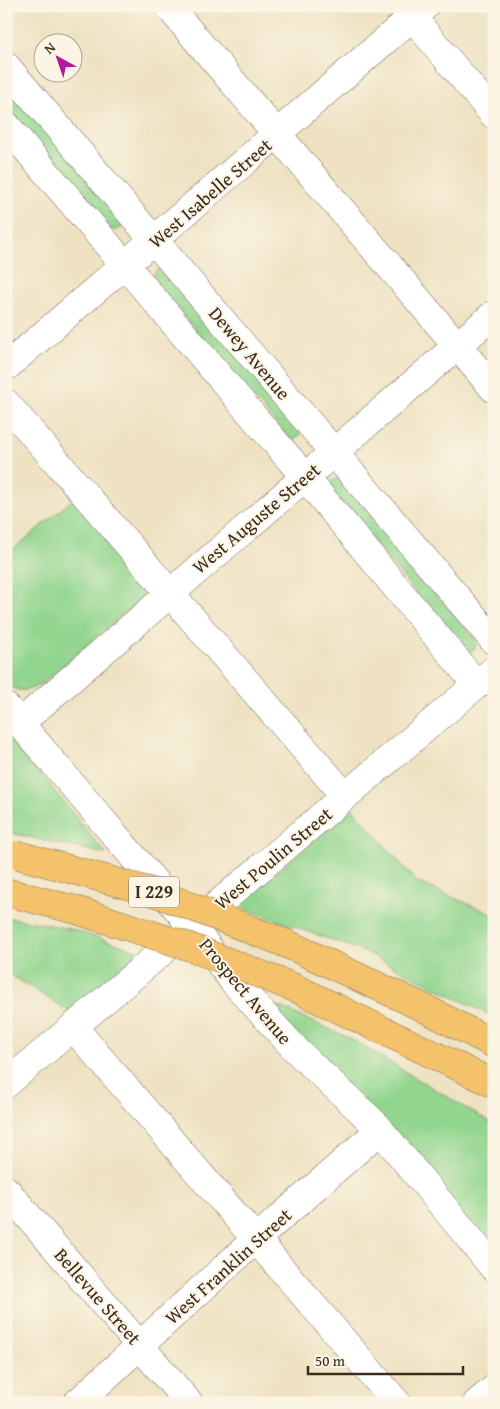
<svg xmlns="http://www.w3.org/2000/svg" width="500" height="1409" font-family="'Gentium Book Plus',serif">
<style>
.green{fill:#91d58e;stroke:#668056}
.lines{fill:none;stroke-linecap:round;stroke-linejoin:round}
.minor-casing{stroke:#7a6a57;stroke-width:29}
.highway-casing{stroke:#7a6a57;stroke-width:29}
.minor{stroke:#fff;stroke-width:28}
.highway{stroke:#f3c26a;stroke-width:28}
.highway-bridge-casing{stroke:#7a6a57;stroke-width:29;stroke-linecap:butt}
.highway-bridge{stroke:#f3c26a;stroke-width:28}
.labels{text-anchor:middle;stroke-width:4;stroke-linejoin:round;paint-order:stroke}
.shield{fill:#fcf5e5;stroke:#75675a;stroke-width:1}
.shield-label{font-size:18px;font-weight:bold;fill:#3b2a1e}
.street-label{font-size:19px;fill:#3b2a1e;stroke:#fcf5e5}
</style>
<rect width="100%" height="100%" fill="#fcf5e5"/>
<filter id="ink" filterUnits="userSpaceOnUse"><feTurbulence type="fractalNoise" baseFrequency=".02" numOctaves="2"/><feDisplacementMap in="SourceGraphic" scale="10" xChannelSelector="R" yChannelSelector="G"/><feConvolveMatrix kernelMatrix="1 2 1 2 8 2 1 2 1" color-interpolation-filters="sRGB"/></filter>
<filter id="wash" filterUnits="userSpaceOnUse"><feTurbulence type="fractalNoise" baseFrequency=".0096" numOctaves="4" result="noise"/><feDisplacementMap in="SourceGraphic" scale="20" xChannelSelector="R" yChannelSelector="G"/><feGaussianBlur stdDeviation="1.12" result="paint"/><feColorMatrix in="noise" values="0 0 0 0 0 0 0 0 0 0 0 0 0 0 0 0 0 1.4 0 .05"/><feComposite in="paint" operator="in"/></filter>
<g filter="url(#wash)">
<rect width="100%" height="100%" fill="#eee2c2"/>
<!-- green -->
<path class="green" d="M6 85 121 217 123 226 117 230 110 229 6 107Z
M159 268 166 271 298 427 300 435 292 442 154 281V273Z
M335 479 341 480 476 640 475 648 469 653 463 650 330 489V483Z
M78 495 156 586 40 685C26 691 17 694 6 682V556Z
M6 732 106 854 6 832Z
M352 808 417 882 494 915V1017L365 952 237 906Z
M6 917 71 929 151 955 78 1017 6 972Z
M259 1003 280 1007 351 1039 494 1125V1255Z"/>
</g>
<g filter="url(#ink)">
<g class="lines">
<!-- minor casing -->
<g class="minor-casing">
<path id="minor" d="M168 6 494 389
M403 6 494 115
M6 66 494 641
M6 125 304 476 477 685
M6 367 425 6
M6 403 345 796
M6 707 192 926 233 981 297 1051 376 1125 494 1268
M20 723 494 314
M73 1027 397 1403
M6 1084 494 670
M6 1190 189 1403
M77 1403 256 1239 380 1130
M477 1403 494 1389"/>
</g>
<!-- highway casing -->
<g class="highway-casing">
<path id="highway" d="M6 892 76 910
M285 943 420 1006 494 1044
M295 988 494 1084"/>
</g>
<!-- minor -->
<use href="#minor" class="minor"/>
<!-- highway -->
<use href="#highway" class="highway"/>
<!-- highway-bridge casing -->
<g class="highway-bridge-casing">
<path id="highway-bridge" d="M18 855 156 893 285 943
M76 910 190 947 295 988"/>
</g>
<!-- highway-bridge -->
<use href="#highway-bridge" class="highway-bridge"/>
</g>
</g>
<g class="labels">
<!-- shield labels -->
<rect class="shield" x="129" y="876.5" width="50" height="31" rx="4"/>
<g class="shield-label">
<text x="154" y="898">I 229</text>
</g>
<!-- street labels -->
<g class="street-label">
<text transform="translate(210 193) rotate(-41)" y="7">West Isabelle Street</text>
<text transform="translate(250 353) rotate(50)" y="7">Dewey Avenue</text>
<text transform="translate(256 518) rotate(-40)" y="7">West Auguste Street</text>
<text transform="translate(273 858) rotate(-40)" y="7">West Poulin Street</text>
<text transform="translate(246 991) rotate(50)" y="7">Prospect Avenue</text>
<text transform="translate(228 1266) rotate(-42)" y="7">West Franklin Street</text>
<text transform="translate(98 1296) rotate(49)" y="7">Bellevue Street</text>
</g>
</g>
<!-- margin -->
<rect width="500" height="1409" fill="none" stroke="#fcf5e5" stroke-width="25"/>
<!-- north arrow -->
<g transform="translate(58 58) rotate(320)"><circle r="24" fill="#fcf5e5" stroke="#afa495"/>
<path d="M0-4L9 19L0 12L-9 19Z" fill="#b5179e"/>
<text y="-8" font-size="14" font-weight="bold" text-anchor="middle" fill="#3b2a1e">N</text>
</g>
<!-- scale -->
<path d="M308 1366v8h155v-8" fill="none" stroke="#3b2a1e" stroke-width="2.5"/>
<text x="315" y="1366" font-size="15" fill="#3b2a1e" stroke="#fcf5e5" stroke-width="4" paint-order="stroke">50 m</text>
</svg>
